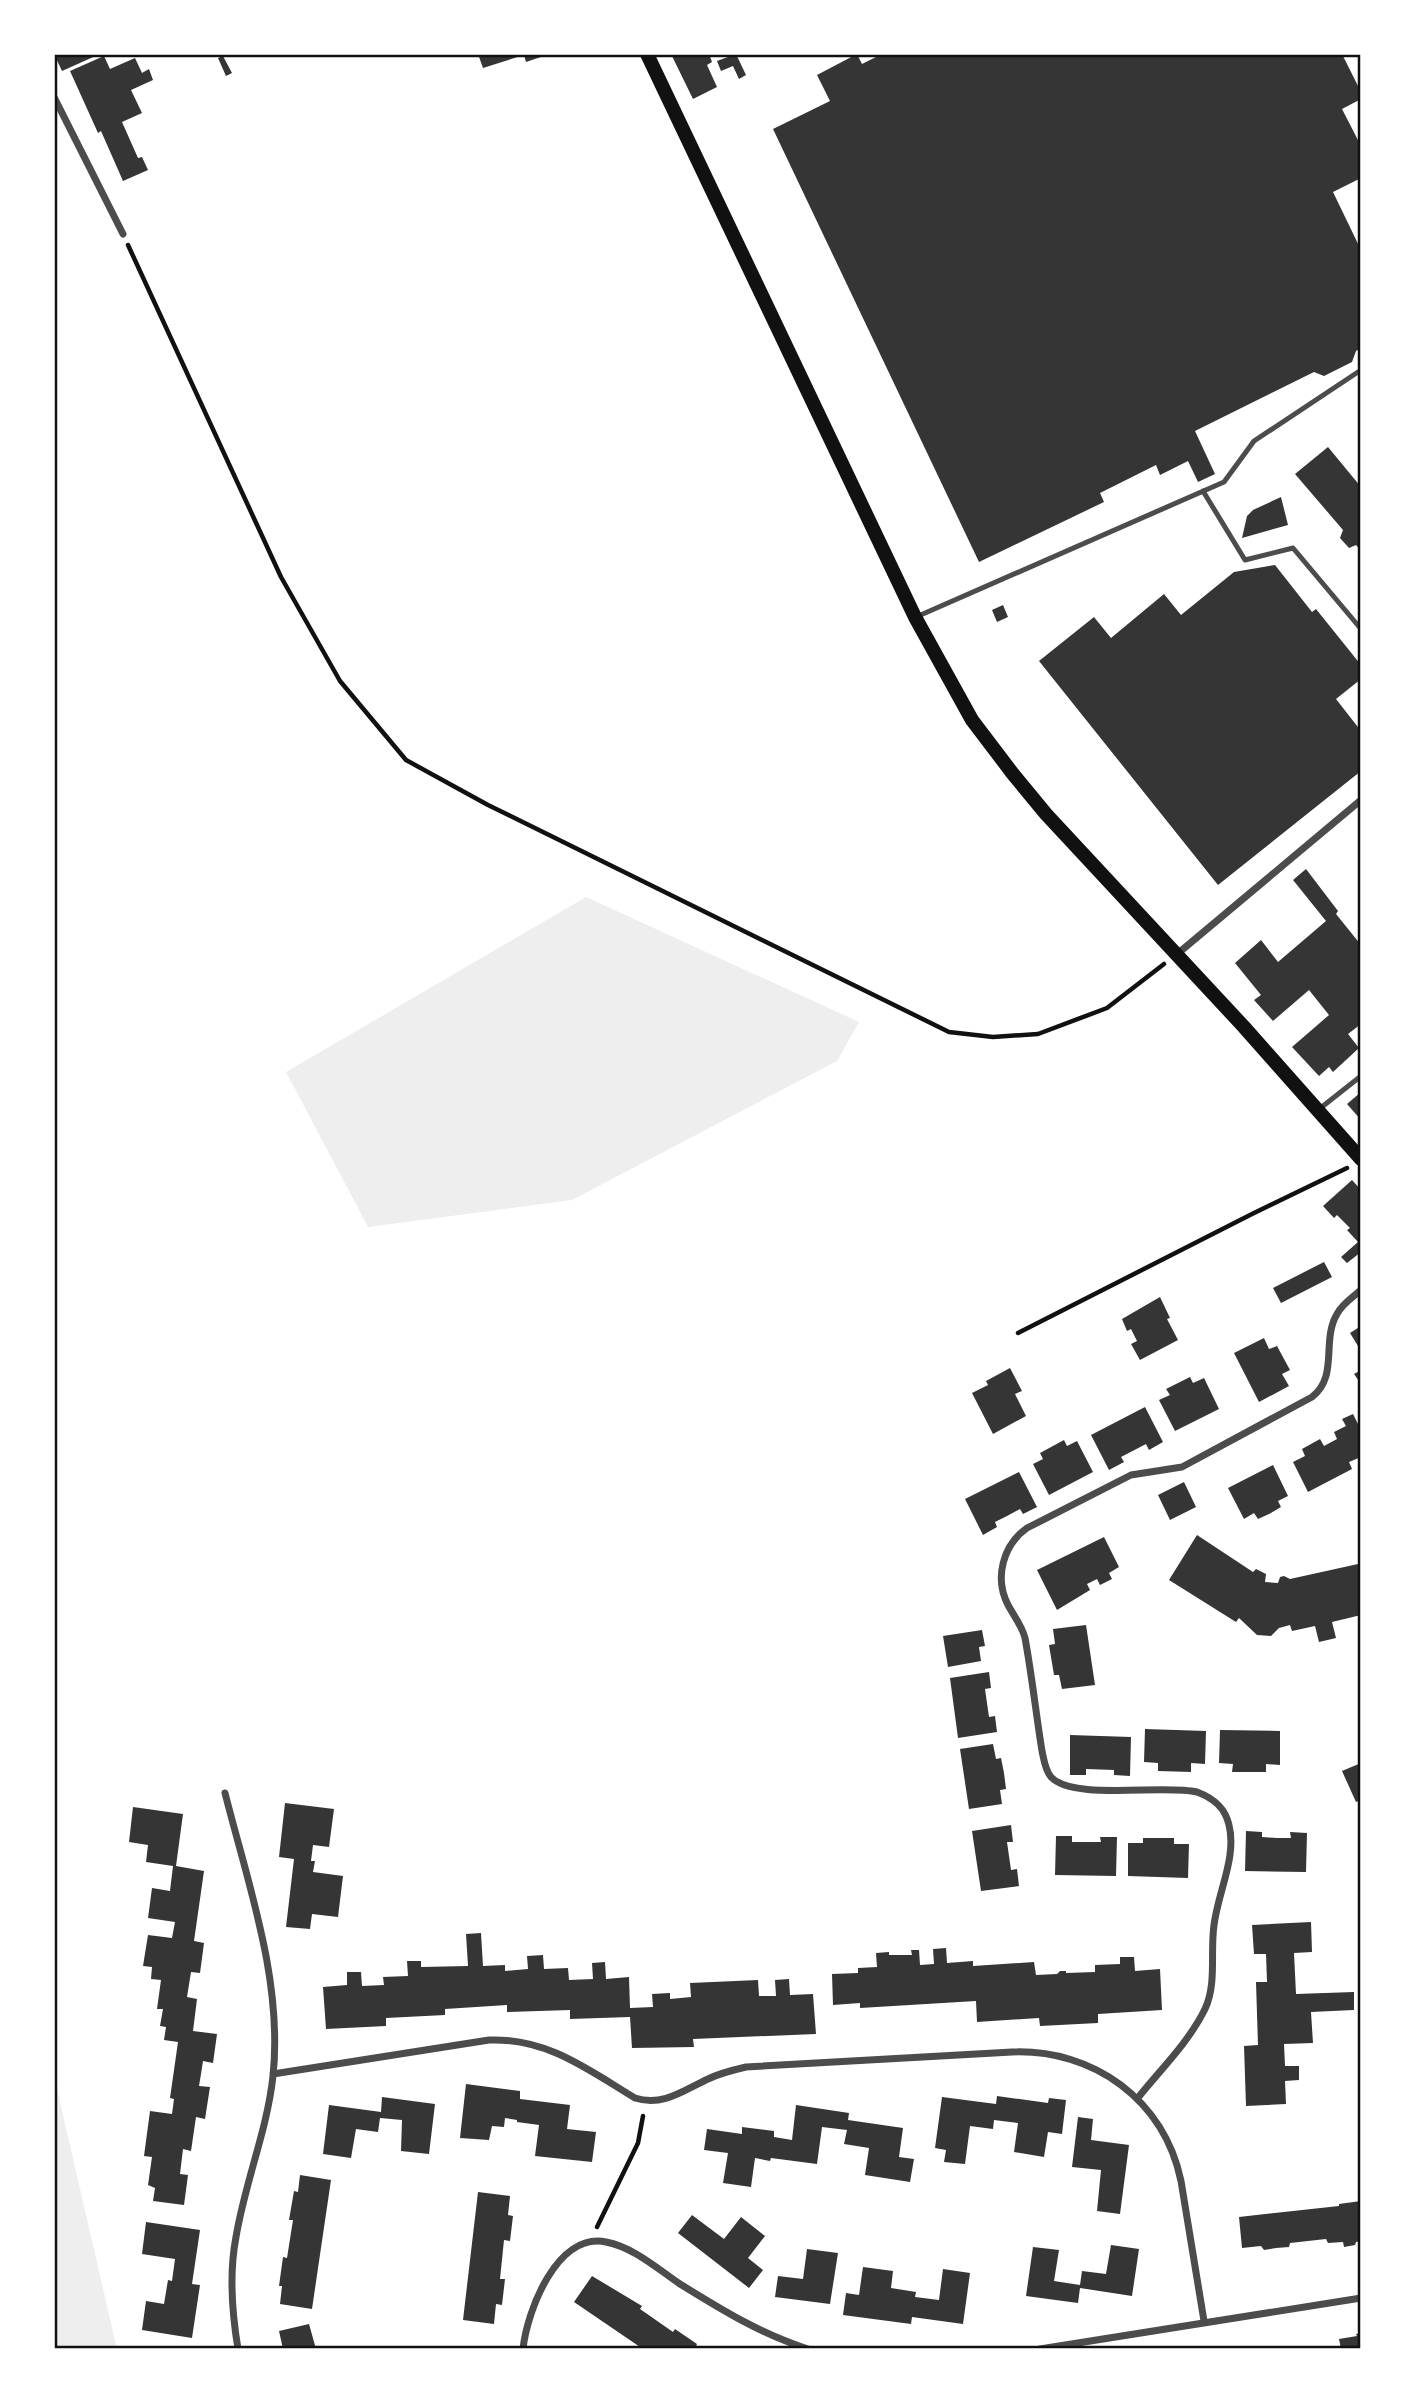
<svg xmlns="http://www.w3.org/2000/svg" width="1415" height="2403" font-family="'Fira Sans',sans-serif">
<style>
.green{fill:#eee}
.building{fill:#353535}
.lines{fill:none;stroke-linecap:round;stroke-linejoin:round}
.path{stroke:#111;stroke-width:4.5}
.service{stroke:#4c4c4c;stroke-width:5}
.minor{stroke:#4c4c4c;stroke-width:7}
.secondary{stroke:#111;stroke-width:14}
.neatline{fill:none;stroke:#111;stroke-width:2.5}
</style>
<rect width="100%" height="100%" fill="#fff"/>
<!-- green -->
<path class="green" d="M586 897 859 1022 837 1061 572 1200 368 1227 286 1072Z
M54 2076 117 2349H54Z"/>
<!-- building -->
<path class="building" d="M54 54H100L62 71Z
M478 54H547V55L526 62 524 55 483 68Z
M671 54H709L712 62 707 65 717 87 693 99Z
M736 54 746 75 739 79 733 66 721 71 717 61Z
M857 54 862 64 882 54H1342L1361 92V99L1342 109 1361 146V178L1333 192 1361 250V348L1356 351 1352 362 1324 376 1314 372 1195 431 1215 474 1198 482 1188 461 1160 475 1156 465 1100 493 1104 502 979 562 773 129 830 101 817 75Z
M104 56 110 69 135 58 142 73 149 69 153 80 131 90 142 113 122 122 138 158 142 157 148 170 123 181 101 131 98 133 70 71Z
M223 56 232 73 226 76 218 58Z
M1328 447 1361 487V551L1356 545 1349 548 1340 538 1343 530 1295 474Z
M1281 497 1288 525 1242 538 1247 516 1253 510Z
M1275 565 1312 612 1316 609 1361 665V679L1336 699 1361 731V771L1218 885 1039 661 1094 617 1111 638 1164 594 1181 615 1234 572Z
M1003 605 1008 617 997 622 992 610Z
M1306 869 1338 911 1336 914 1361 945V1012L1359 1014 1361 1024 1348 1034 1359 1048 1333 1072 1329 1067 1319 1076 1292 1047 1329 1015 1309 990 1273 1021 1254 1000 1261 995 1235 963 1261 940 1278 962 1326 921 1293 880Z
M1361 1092V1120L1347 1104Z
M1352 1180 1361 1190V1252L1347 1263 1341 1257 1358 1242 1347 1230 1350 1228 1337 1215 1334 1218 1323 1206Z
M1324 1262 1332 1277 1281 1303 1273 1288Z
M1160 1297 1170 1318 1167 1319 1178 1340 1140 1360 1131 1344 1137 1341 1131 1329 1127 1331 1122 1319Z
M1361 1326V1351L1350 1333Z
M1264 1338 1269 1349 1277 1346 1290 1370 1282 1374 1289 1386 1259 1402 1234 1353Z
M1010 1368 1022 1391 1015 1394 1026 1416 993 1434 972 1393 988 1385 986 1381Z
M1361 1370V1384L1354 1374Z
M1190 1377 1193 1383 1204 1378 1219 1409 1175 1431 1159 1400 1170 1395 1166 1389Z
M1145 1407 1163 1442 1149 1450 1146 1444 1121 1457 1124 1462 1109 1470 1091 1435Z
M1353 1414 1361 1430V1457L1349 1462 1352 1469 1308 1492 1293 1462 1305 1456 1302 1449 1320 1439 1324 1446 1337 1439 1334 1432 1346 1426 1342 1419Z
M1064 1440 1067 1446 1077 1441 1093 1472 1049 1495 1033 1464 1043 1459 1040 1453Z
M1273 1465 1288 1496 1278 1501 1281 1507 1269 1514 1258 1519 1254 1513 1244 1519 1228 1488Z
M1019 1472 1037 1507 1023 1514 1020 1509 1007 1516 995 1522 997 1527 983 1535 965 1499Z
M1184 1482 1196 1507 1170 1520 1158 1495Z
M1197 1535 1253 1572 1256 1569 1266 1574 1265 1582 1278 1583 1280 1577 1284 1576 1290 1579 1358 1564 1361 1577V1615L1332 1622 1336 1638 1319 1642 1315 1626 1292 1631 1290 1625 1279 1628 1271 1636 1257 1635 1239 1618 1236 1622 1169 1580Z
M1104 1537 1119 1567 1109 1573 1112 1579 1100 1585 1097 1579 1087 1584 1090 1590 1057 1610 1037 1570Z
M1086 1625 1095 1685 1062 1689 1059 1675H1054L1049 1645 1055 1644 1053 1629Z
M982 1630 985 1646 979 1647 981 1661 948 1667 943 1636Z
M989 1672 991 1688 985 1689 989 1717 995 1716 997 1732 958 1738 950 1678Z
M1145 1729 1206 1731 1205 1764 1191 1763V1772L1158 1771V1763L1144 1762Z
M1220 1730 1280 1731V1765L1266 1764V1772H1232L1233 1764 1219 1763Z
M1070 1735 1131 1737 1130 1776 1114 1775V1770L1086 1769V1775H1070Z
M993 1744 996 1759 1001 1758 1004 1773 1006 1789 1000 1790 1002 1804 969 1809 960 1749Z
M1361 1763V1800L1356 1802 1342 1771Z
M285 1803 334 1809 329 1847 313 1845 311 1861H315L313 1872 343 1876 338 1917 312 1914 310 1929 286 1927 294 1859 279 1857Z
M133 1807 183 1814 176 1866 204 1871 194 1941 204 1943 200 1973 191 1972 187 1997 197 1999 193 2031 217 2034 213 2063 203 2061 201 2074 199 2086 210 2087 205 2119 196 2117 191 2151 183 2149 180 2174 188 2175 184 2205 153 2201 155 2188 148 2185 152 2157 144 2156 150 2111 172 2114 174 2099 170 2098 178 2042 164 2040 166 2027 160 2026 163 2009H157L161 1980 151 1979 152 1967 143 1966 148 1935 172 1938 175 1922 148 1918 152 1888 170 1891 173 1866 146 1862 148 1845 129 1842Z
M1011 1825 1013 1842H1007L1011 1870 1017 1869 1019 1886 981 1891 972 1831Z
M1246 1831 1262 1832V1837L1277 1838H1291L1290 1832 1307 1833 1306 1872 1245 1871Z
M1056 1836H1072V1842H1101L1100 1837H1117L1116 1876 1055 1875Z
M1143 1838H1174V1844H1189L1188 1878 1128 1876V1843H1143Z
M1311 1922 1312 1952 1294 1953 1296 1994 1354 1992V2010L1311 2012 1313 2043 1284 2044 1285 2066H1299V2080L1285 2081 1286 2104 1246 2106 1244 2046 1258 2045 1256 1982H1267L1266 1954H1254L1252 1925Z
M481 1933 483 1966 505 1965V1971L528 1969 527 1956 543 1955 544 1969 568 1968 569 1980 593 1979 592 1963 605 1962 606 1979 629 1977 630 2008 653 2007 652 1994 670 1993V1999L691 1997 690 1983 758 1980 759 1996H776L775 1980 789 1979 790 1995 813 1994 816 2034 693 2039 694 2047 632 2048 630 2017 570 2019V2010L507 2012V2005L445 2009V2015L386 2018V2026L326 2029 323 1987 347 1985V1972H361L362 1986 384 1985 383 1977 408 1976 407 1961H421V1967L468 1966 466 1934Z
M946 1948 947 1963 973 1961V1966L1034 1962 1036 1975 1057 1974 1060 1971H1066V1973L1095 1972V1965L1120 1964V1957H1134L1135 1971 1160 1969 1162 2010 1098 2014V2023L1040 2026 1039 2018 977 2022 976 2001 860 2008V2003L833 2005 832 1974 858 1973V1968L877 1967 876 1953 889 1952V1955H912L911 1950H919L920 1965 934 1964 933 1949Z
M466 2084 520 2091V2099L570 2105 567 2129 596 2132 592 2162 535 2156 539 2125 517 2122V2120L505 2118 504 2127 492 2126 489 2140 460 2138Z
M997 2096 1048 2103 1049 2098 1066 2100 1062 2134 1048 2132 1044 2157 1014 2152 1018 2123 994 2120 993 2129 970 2126 965 2164 944 2162 946 2150 935 2148 942 2097 996 2104Z
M382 2097 435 2104 429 2154 401 2151 402 2120 380 2118 378 2132 356 2129 351 2158 323 2154 329 2105 381 2112Z
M796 2105 849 2113 848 2120 903 2128 899 2157 914 2159 910 2182 865 2175 869 2148 844 2144 847 2130 822 2127 817 2164 771 2158 770 2161 755 2158 751 2187 723 2183 728 2153 704 2150 707 2129 742 2134V2127L774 2131V2137L792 2140Z
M1078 2117 1093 2119 1091 2140 1129 2145 1120 2214 1097 2211 1101 2170 1072 2167Z
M300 2175 331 2180 312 2309 280 2304 282 2286H279L283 2257 287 2258 293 2220H289L294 2191 298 2192Z
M478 2192 510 2196 508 2215 513 2216 510 2241 504 2240 500 2279H505L502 2305 496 2304 494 2324 463 2320Z
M1361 2201V2241L1356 2242 1355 2245 1344 2247 1343 2242 1328 2243 1326 2239 1290 2243 1289 2247 1276 2248 1264 2250 1261 2246 1242 2248 1239 2217 1339 2206V2204Z
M692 2215 724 2239 741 2217 765 2236 748 2258 763 2270 749 2288 678 2233Z
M146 2222 200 2230 192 2284 200 2285 192 2338 142 2330 146 2301 164 2304 168 2280 172 2281 175 2259 142 2254Z
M1111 2245 1139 2249 1132 2296 1080 2288 1078 2303 1026 2296 1033 2247 1059 2250 1054 2281 1080 2285 1082 2271 1106 2274Z
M807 2249 838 2253 830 2304 775 2297 778 2276 803 2279Z
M863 2267 893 2271 891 2288 916 2292 915 2297 939 2300 943 2269 970 2273 963 2324 912 2317 911 2324 843 2315 846 2293 859 2295Z
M592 2276 642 2306 640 2309 673 2332 675 2329 697 2344 695 2349H643L574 2302Z
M309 2324 316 2349H283L279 2331Z
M1361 2333V2349H1341L1339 2339 1357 2336 1356 2334Z"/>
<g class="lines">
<!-- path -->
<path class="path" d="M128 245 281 577 340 681 406 760 488 805 949 1032 993 1037 1038 1034 1107 1008 1164 964
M1018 1333 1252 1214 1347 1168
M597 2227 638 2143 643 2116"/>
<!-- service -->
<path class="service" d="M1203 491 1245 560 1293 548 1361 629
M916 617 1224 482 1254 441 1361 370
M1318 1110 1361 1076"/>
<!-- minor -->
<path class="minor" d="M54 97 123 234
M1176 955 1361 800
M225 1793C248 1884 283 1981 273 2076 267 2131 245 2182 236 2237 229 2273 232 2313 238 2349
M273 2074 489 2040C547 2038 587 2069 635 2098 663 2107 684 2090 708 2079 720 2073 733 2070 746 2067L1012 2052C1094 2049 1164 2100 1181 2181L1204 2321
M1137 2099C1160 2070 1189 2042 1205 2009 1217 1983 1210 1953 1214 1925 1218 1892 1237 1857 1229 1825 1225 1807 1213 1798 1197 1792 1163 1784 1073 1801 1051 1777 1045 1770 1044 1760 1042 1751 1036 1714 1032 1676 1025 1638 1022 1626 1014 1616 1008 1605 994 1578 1003 1545 1027 1528L1131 1475 1182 1467 1312 1397C1339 1376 1321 1341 1337 1314 1342 1304 1353 1297 1361 1290
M523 2349C527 2311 557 2232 606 2242 633 2247 658 2269 680 2284 722 2310 761 2334 808 2349
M1040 2349 1361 2298"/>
<!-- secondary -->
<path class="secondary" d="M647 54 915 617 972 720 1013 774 1046 814 1244 1027 1361 1159"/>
</g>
<!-- border -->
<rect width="1415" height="2403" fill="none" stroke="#ffffff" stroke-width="112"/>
<rect x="56" y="56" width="1303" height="2291" class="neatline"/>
</svg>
